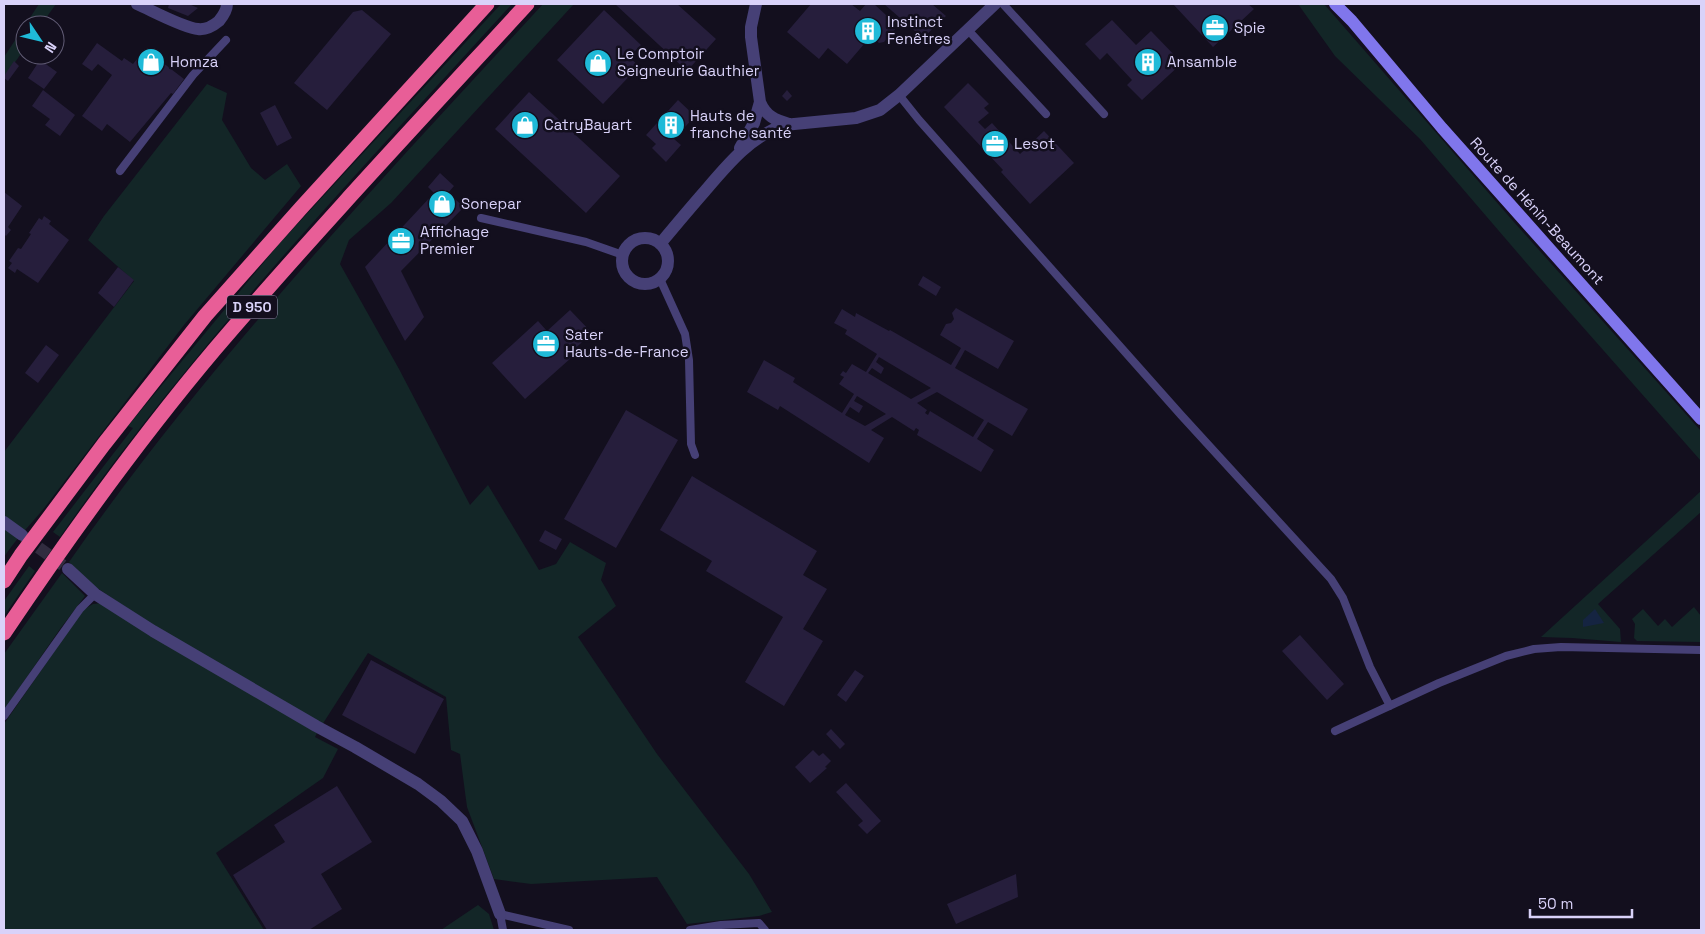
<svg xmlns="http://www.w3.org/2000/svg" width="1705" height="934" font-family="'Space Grotesk',sans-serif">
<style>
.green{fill:#132627}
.water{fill:#152441}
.building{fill:#261e3c;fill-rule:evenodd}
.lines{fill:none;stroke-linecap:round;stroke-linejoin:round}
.street-tunnel{stroke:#312c3f;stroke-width:12;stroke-dasharray:12 6;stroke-linecap:butt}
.lane{stroke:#464076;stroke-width:8}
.street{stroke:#464076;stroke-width:12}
.secondary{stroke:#8076ec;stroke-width:12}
.highway{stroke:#e85e97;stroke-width:15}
.labels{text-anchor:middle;stroke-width:5;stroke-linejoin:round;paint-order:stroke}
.shield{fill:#130f1e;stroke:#9e98b7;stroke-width:1}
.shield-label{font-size:14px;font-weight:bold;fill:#d9d2f9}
.poi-label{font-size:15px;fill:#d9d2f9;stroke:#130f1e;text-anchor:start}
.street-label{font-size:15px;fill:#d9d2f9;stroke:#130f1e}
</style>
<rect width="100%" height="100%" fill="#130f1e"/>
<!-- green -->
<path class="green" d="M39 4H56L41 25H25V48L4 78V57Z
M501 4H512C355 176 193 345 60 537L53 532 133 428 128 426 279 244Z
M543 4H574L391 203 349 240 340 264 399 369 470 505 488 485 539 570 556 564 570 542 606 563 601 580 616 606 578 637 657 754 749 874 772 912 759 916 687 924 657 877 531 884 494 879 467 807 460 754 451 750 446 697 368 653 322 725 169 636 94 586 69 562C209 361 378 183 543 4Z
M1298 4H1324L1513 221 1701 431V461L1529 266 1420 139 1335 56Z
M207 84 227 93 222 120 251 168 265 180 287 164 301 186 184 325 45 507C31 524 16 539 4 557V452L134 281 88 240 104 216Z
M1701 491V512L1598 604 1620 629 1621 642 1572 638 1541 637Z
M29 566 35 571 4 616V601Z
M62 573 85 596 60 629 4 710V654Z
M102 603 317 733 315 737 338 749 323 778 216 853 264 930H4V724L83 610 93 604Z
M1694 607 1701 616V642L1637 641 1634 638 1635 624 1632 619 1643 609 1658 626 1665 619 1672 627Z
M478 905 489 914 494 930H441Z"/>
<!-- water -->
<path class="water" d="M1595 609 1604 623 1583 627V620Z"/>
<!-- building -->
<path class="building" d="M169 4H189L198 8 188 16 168 8Z
M615 4H677L716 39 687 71Z
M811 4H851L860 11 866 4H874L898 26 884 42 879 43 871 36 847 64 828 48 819 59 787 32Z
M884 4H932L946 16 923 38Z
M1173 4H1248L1254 9 1213 47Z
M362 10 391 34 327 110 294 83 353 12Z
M604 10 641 45 629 57 639 66 603 104 557 60Z
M1112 20 1136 45 1151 31 1182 63 1142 100 1127 85 1132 80 1107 53 1100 60 1085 44Z
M97 43 122 61 124 58 133 64 145 49 184 79 173 94 171 93 130 142 107 124 102 131 82 116 112 75 98 64 92 71 82 64Z
M40 60 57 72 44 89 28 78Z
M14 61 19 66 8 81 4 78V76Z
M968 83 989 104 984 108 989 113 978 122 985 129 992 123 1020 154 1044 131 1074 163 1030 204 1001 172 1003 170 944 107Z
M43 90 75 115 60 136 45 125 50 119 32 106Z
M787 90 792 96 787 101 782 96Z
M529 92 620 176 586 213 495 129Z
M678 100 695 116 674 139 681 145 666 162 652 148 656 144 646 135Z
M275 105 292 138 277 146 260 113Z
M440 173 454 186 448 193 464 207 401 271 424 317 405 341 365 267 434 193 428 187Z
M4 192 22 206 8 227 11 230 6 236 4 234Z
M44 216 51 221 49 224 69 240 38 283 17 269 15 273 8 268 12 263 9 261 18 248 21 249 31 234 29 233 39 218 42 220Z
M118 267 134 280 114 307 98 293Z
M923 276 941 287 936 296 918 285Z
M956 308 1014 341 998 369 965 350 955 368 1028 409 1012 436 988 422 977 439 994 450 981 472 917 435 919 430 916 428 914 431 892 417 871 430 884 438 869 463 780 406 778 410 747 392 764 360 795 378 793 382 842 413 854 394 839 384 844 377 840 375 843 371 846 373 852 364 866 372 877 354 845 334 847 330 834 323 842 309 855 317 856 313 889 331 890 330 951 365 961 348 940 335 946 324 951 323 954 319 952 313ZM879 357 931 388 911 399 868 373 872 368 881 374 884 368 876 362ZM937 392 984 420 973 437 930 411 928 415 925 413 927 410 917 403ZM857 396 886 414 865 426 845 415 850 407 859 413 863 406 854 401Z
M570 310 592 333 568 355 571 358 525 399 492 363 538 321 547 331Z
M46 345 59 355 38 383 25 373Z
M626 410 678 440 616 548 564 519Z
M692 476 817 551 803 575 827 589 803 629 823 641 784 706 745 682 783 617 706 571 712 561 660 530Z
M545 530 562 539 556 550 539 541Z
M1300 635 1344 684 1327 700 1282 651Z
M371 660 444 699 415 754 342 715Z
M855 670 864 676 846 702 837 695Z
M831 729 845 744 840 749 826 734Z
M813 750 819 756 823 753 831 761 825 767 827 768 810 783 795 767Z
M846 783 881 821 867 834 858 825 863 821 836 792Z
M337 786 372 842 321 874 342 909 309 930H267L233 875 285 842 274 825Z
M1016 874 1018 897 956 924 947 904Z"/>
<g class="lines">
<!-- street-tunnel -->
<path class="street-tunnel" d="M24 537 68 569"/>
<!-- lane -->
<path class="lane" d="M1003 4 1104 114
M968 30 1046 114
M899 95 919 120 1181 415 1331 579 1343 598 1370 667 1390 706
M120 171 193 75 226 40
M481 218 586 242 623 255
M660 279 685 334 689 360 691 444 695 455
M4 716 80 609 95 594
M1335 731 1439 683 1506 656 1534 649 1561 647 1701 650
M503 930 500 914 569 930
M690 930 721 925 759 923 765 930"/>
<!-- street -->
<path class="street" d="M137 4C151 10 184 28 198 29 206 30 213 26 219 21 223 16 227 10 227 4
M760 102C766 116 775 120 789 124
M740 148 754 123 760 102 751 37V27L756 4
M622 261a23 23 0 1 1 46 0a23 23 0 1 1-46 0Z
M660 244C675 226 690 208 705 191 728 164 750 137 784 125L856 118 880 110 899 95 995 4
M4 522 22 535
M68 569 95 594 153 631 316 726 355 747 418 784 441 801 462 821 477 851 500 914"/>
<!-- secondary -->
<path class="secondary" d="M1335 4 1352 21 1442 128 1701 419"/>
<!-- highway -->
<path class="highway" d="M4 581 21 555 104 444 205 316 301 208 487 4
M4 633C70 535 139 439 215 349 316 231 422 118 527 4"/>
</g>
<!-- icons -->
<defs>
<g id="office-disc" transform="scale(1.4375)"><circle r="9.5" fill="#1fbad8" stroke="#130f1e"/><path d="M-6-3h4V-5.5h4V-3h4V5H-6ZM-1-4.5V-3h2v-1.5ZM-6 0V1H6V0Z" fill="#fff"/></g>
<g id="building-disc" transform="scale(1.4375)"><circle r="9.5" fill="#1fbad8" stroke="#130f1e"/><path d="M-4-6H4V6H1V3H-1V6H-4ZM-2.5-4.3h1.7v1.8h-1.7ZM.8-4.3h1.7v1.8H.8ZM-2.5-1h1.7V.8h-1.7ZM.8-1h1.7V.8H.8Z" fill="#fff"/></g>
<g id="shop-disc" transform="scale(1.4375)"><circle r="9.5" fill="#1fbad8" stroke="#130f1e"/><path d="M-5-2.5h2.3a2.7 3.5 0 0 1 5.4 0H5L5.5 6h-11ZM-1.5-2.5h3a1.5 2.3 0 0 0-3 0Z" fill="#fff"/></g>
</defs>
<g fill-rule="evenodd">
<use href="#office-disc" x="1215" y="28"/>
<use href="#building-disc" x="868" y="31"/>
<use href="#shop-disc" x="151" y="62"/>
<use href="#building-disc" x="1148" y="62"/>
<use href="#shop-disc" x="598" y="63"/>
<use href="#shop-disc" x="525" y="125"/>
<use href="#building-disc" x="671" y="125"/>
<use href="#office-disc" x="995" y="144"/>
<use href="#shop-disc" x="442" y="204"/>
<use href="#office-disc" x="401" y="241"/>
<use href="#office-disc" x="546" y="344"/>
</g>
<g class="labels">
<!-- shield labels -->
<rect class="shield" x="227" y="295.5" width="50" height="23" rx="4"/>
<g class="shield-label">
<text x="252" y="312">D 950</text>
</g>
<!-- poi labels -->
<g class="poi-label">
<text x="887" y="27">Instinct<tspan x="887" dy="17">Fenêtres</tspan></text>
<text x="1234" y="33">Spie</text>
<text x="617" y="59">Le Comptoir<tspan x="617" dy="17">Seigneurie Gauthier</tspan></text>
<text x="170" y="67">Homza</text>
<text x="1167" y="67">Ansamble</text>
<text x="690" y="121">Hauts de<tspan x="690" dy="17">franche santé</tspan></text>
<text x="544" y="130">CatryBayart</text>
<text x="1014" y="149">Lesot</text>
<text x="461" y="209">Sonepar</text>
<text x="420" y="237">Affichage<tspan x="420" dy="17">Premier</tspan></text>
<text x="565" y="340">Sater<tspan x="565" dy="17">Hauts-de-France</tspan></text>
</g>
<!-- street labels -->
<g class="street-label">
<text transform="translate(1537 211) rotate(48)" y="5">Route de Hénin-Beaumont</text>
</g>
</g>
<!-- border -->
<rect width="1705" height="934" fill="none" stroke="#d9d2f9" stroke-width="10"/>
<!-- north arrow -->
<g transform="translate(40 40) rotate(125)"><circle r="24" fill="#130f1e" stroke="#625d76"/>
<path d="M0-4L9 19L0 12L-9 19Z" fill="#1fbad8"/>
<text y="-8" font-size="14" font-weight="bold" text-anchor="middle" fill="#d9d2f9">N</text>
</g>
<!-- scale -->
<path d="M1530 909v8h102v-8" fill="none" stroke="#d9d2f9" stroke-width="2.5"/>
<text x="1538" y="909" font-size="15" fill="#d9d2f9" stroke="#130f1e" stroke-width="4" paint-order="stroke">50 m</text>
</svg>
